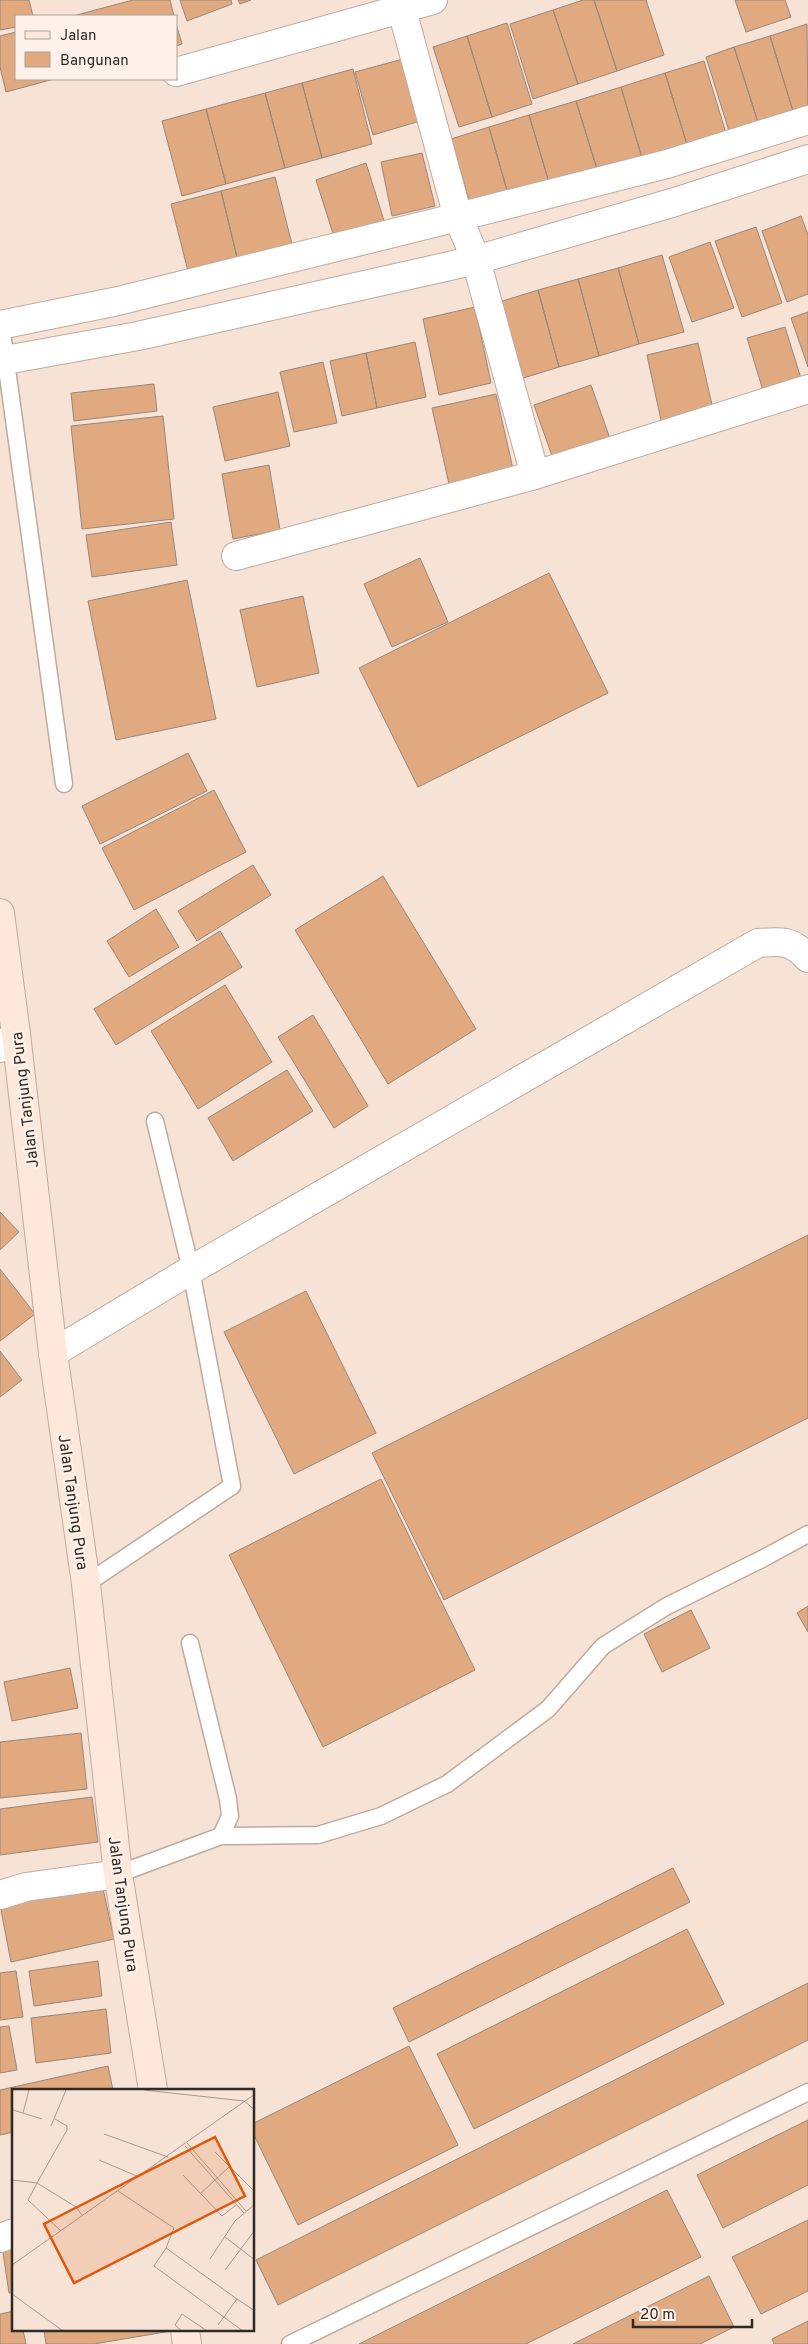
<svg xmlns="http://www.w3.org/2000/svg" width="808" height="2344" font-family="Overpass,sans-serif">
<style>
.building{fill:#e0a97f;stroke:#98877a}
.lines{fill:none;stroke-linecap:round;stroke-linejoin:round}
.lane-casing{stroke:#beab9e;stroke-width:19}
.street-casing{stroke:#beab9e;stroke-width:30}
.secondary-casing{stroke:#beab9e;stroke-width:30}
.lane{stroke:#fff;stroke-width:16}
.street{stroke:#fff;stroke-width:28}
.secondary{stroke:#fee8dc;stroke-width:28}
.labels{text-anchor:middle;stroke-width:5;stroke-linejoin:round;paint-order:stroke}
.street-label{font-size:16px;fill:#302924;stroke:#fdf1e9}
.inset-road{fill:none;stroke:#a7998e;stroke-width:1}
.view{fill:#df570d;fill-opacity:0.15;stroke:#df570d;stroke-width:2.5}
.inset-edge{fill:none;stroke:#302924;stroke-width:2.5}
</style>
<rect width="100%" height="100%" fill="#f6e3d5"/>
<!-- building -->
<path class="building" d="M0 0H29L33 16H16V27L0 30Z
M133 0H170L174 16H73Z
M180 0H231L232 4 187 21Z
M238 0H251L240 4Z
M583 0H594L617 71 578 84 553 10Z
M594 0H646L664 55 617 71Z
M735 0H785L791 17 746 32Z
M553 10 578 84 533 99 510 24Z
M507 23 532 104 492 117 467 36Z
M176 24 182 44 176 46Z
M807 24 808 120 797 124 770 36Z
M16 32V79H54L6 92 0 67V36Z
M467 36 492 117 459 127 433 47Z
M770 36 797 124 762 135 734 47Z
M734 47 762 135 733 144 706 57Z
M403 59 420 121 373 135 355 72Z
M704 61 729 143 690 154 665 73Z
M353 69 372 144 322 158 302 83Z
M665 73 690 154 645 168 621 87Z
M302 83 322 158 285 168 265 93Z
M621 87 645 168 601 182 576 101Z
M265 93 285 168 226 184 206 109Z
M576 101 601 182 553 196 529 115Z
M206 109 226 184 182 196 162 121Z
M529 115 553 196 508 194 489 127Z
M489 127 508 194 476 223 451 139Z
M422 153 435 206 392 216 381 162Z
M366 163 386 227 336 243 316 180Z
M275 177 298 268 243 282 221 191Z
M221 191 243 282 194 295 171 204Z
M801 216 808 235V294L787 302 762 231Z
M756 227 782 303 742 317 715 241Z
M710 242 734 308 692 322 669 257Z
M662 255 684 332 639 344 618 268Z
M618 268 639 344 599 356 578 279Z
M578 279 599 356 559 367 538 290Z
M538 290 559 367 517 380 496 303Z
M475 307 491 383 439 395 423 319Z
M808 312V367L791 318Z
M785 327 803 385 765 397 747 338Z
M415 342 426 397 377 408 366 353Z
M698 343 717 427 665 439 647 355Z
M366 353 377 408 342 416 330 361Z
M323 362 337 423 294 432 280 372Z
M154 384 157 411 74 421 71 393Z
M591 385 613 447 556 467 534 405Z
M278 392 290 446 225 461 213 407Z
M496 394 515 478 451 493 432 408Z
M163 416 174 519 82 529 71 426Z
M269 465 280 530 233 539 222 474Z
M171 522 177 565 92 577 86 535Z
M420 558 448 622 392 647 364 584Z
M549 573 608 693 418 787 359 668Z
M187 580 216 719 116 740 88 601Z
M303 596 319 673 257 687 240 610Z
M188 753 207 791 100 844 82 806Z
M214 790 246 852 134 910 102 848Z
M253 865 271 895 197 941 178 911Z
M383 876 476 1029 388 1084 295 930Z
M156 909 179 947 129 977 107 941Z
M220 931 242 967 116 1045 94 1009Z
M225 985 272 1062 198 1109 151 1031Z
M313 1015 368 1106 334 1128 278 1037Z
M287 1070 313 1111 233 1161 208 1118Z
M0 1212 19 1232 0 1250Z
M808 1235V1418L444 1600 372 1453Z
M0 1269 35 1314 0 1341Z
M306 1291 376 1433 294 1474 224 1332Z
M0 1351 22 1380 0 1397Z
M381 1479 475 1670 323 1747 229 1555Z
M808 1606V1632L797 1613Z
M691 1610 710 1648 662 1672 644 1634Z
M70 1668 78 1708 12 1721 4 1682Z
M81 1733 87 1789 0 1798V1742Z
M92 1797 98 1842 0 1855V1809Z
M673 1868 690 1902 409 2042 393 2008Z
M102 1884 114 1939 11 1962 0 1905Z
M687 1929 724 2004 474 2129 437 2054Z
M98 1961 102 1996 34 2006 29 1971Z
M16 1971 23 2017 0 2020V1973Z
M808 1983V2040L278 2305 256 2260Z
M106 2009 111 2053 36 2063 31 2018Z
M9 2026 17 2070 0 2073V2027Z
M409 2046 458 2145 298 2225 254 2135V2123Z
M108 2066 113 2090H14V2132L0 2135V2090Z
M808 2120V2185L723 2228 697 2175Z
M667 2190 701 2257 526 2344H359Z
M808 2220V2291L761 2314 732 2257Z
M14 2244V2292L9 2293 2 2246Z
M709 2276 734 2327 700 2344H573Z
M14 2311V2330H23L26 2344H0V2314Z
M808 2321V2344H774L772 2339Z
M44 2330H171V2331L94 2344H46Z"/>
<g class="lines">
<!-- lane casing -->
<g class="lane-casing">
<path id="lane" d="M1 325 64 784
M86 1584 232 1486 191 1270 155 1121
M221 1836 318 1835 381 1816 447 1784 548 1709 603 1646 667 1606 762 1559 808 1534
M118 1874 221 1836 230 1816 228 1799 190 1643
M290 2344 808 2092"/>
</g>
<!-- street casing -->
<g class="street-casing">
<path id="street" d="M402 10 458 217 476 260 535 475
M176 72 433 0
M0 325 118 301 458 217 667 164 808 120
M0 361 138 336 476 260 675 202 808 159
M236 556 535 475 808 389
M0 1048 16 1034
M53 1353 191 1270 758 943C781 941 792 940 808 958
M0 1895 26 1887 118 1874
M0 2238 14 2233"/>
</g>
<!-- secondary casing -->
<g class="secondary-casing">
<path id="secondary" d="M0 913 16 1034 53 1353 86 1584 118 1874 153 2090
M185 2330 187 2344"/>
</g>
<!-- lane -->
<use href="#lane" class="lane"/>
<!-- street -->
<use href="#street" class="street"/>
<!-- secondary -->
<use href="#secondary" class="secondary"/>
</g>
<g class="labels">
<!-- street labels -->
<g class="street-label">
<text transform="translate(24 1100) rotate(-97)" y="6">Jalan Tanjung Pura</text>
<text transform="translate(74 1502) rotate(82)" y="6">Jalan Tanjung Pura</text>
<text transform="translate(124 1904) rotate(82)" y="6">Jalan Tanjung Pura</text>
</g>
</g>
<!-- overview -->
<g transform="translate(12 2089)">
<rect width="242" height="242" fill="#f6e3d5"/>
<path class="inset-road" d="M132 1 232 12 243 21M1 21 30 30M11 24 17 1M39 37 54 1M92 45 156 68M175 54 234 122M173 57 232 124M203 63 243 103M87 71 127 88M171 86 210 127 224 116M0 91 25 94 55 41V37L43 30M106 102 162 139 154 159M188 105 217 78M49 142 16 111 25 94 64 118 70 126M213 148 243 171M198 170 223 132 243 115M0 176 243 5M213 181 243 141M0 205 51 242M225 210 154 159 142 177 231 242M206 236 225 210 243 222M170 242 163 236 170 225 195 242"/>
<path class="view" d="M203 48 233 107 62 194 32 135Z"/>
<rect width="242" height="242" class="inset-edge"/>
</g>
<!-- legend -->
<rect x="15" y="15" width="162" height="65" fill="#fdf1e9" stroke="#aba19a"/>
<rect x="25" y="31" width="25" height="8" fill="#fee8dc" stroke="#aba19a"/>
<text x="60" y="40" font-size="15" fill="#302924">Jalan</text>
<rect x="25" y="52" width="25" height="15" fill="#e0a97f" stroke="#aba19a"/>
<text x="60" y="65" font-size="15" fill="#302924">Bangunan</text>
<!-- scale -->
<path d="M633 2319v8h119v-8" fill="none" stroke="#302924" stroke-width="2.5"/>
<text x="640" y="2319" font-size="15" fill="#302924" stroke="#fdf1e9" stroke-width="4" paint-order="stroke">20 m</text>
</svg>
